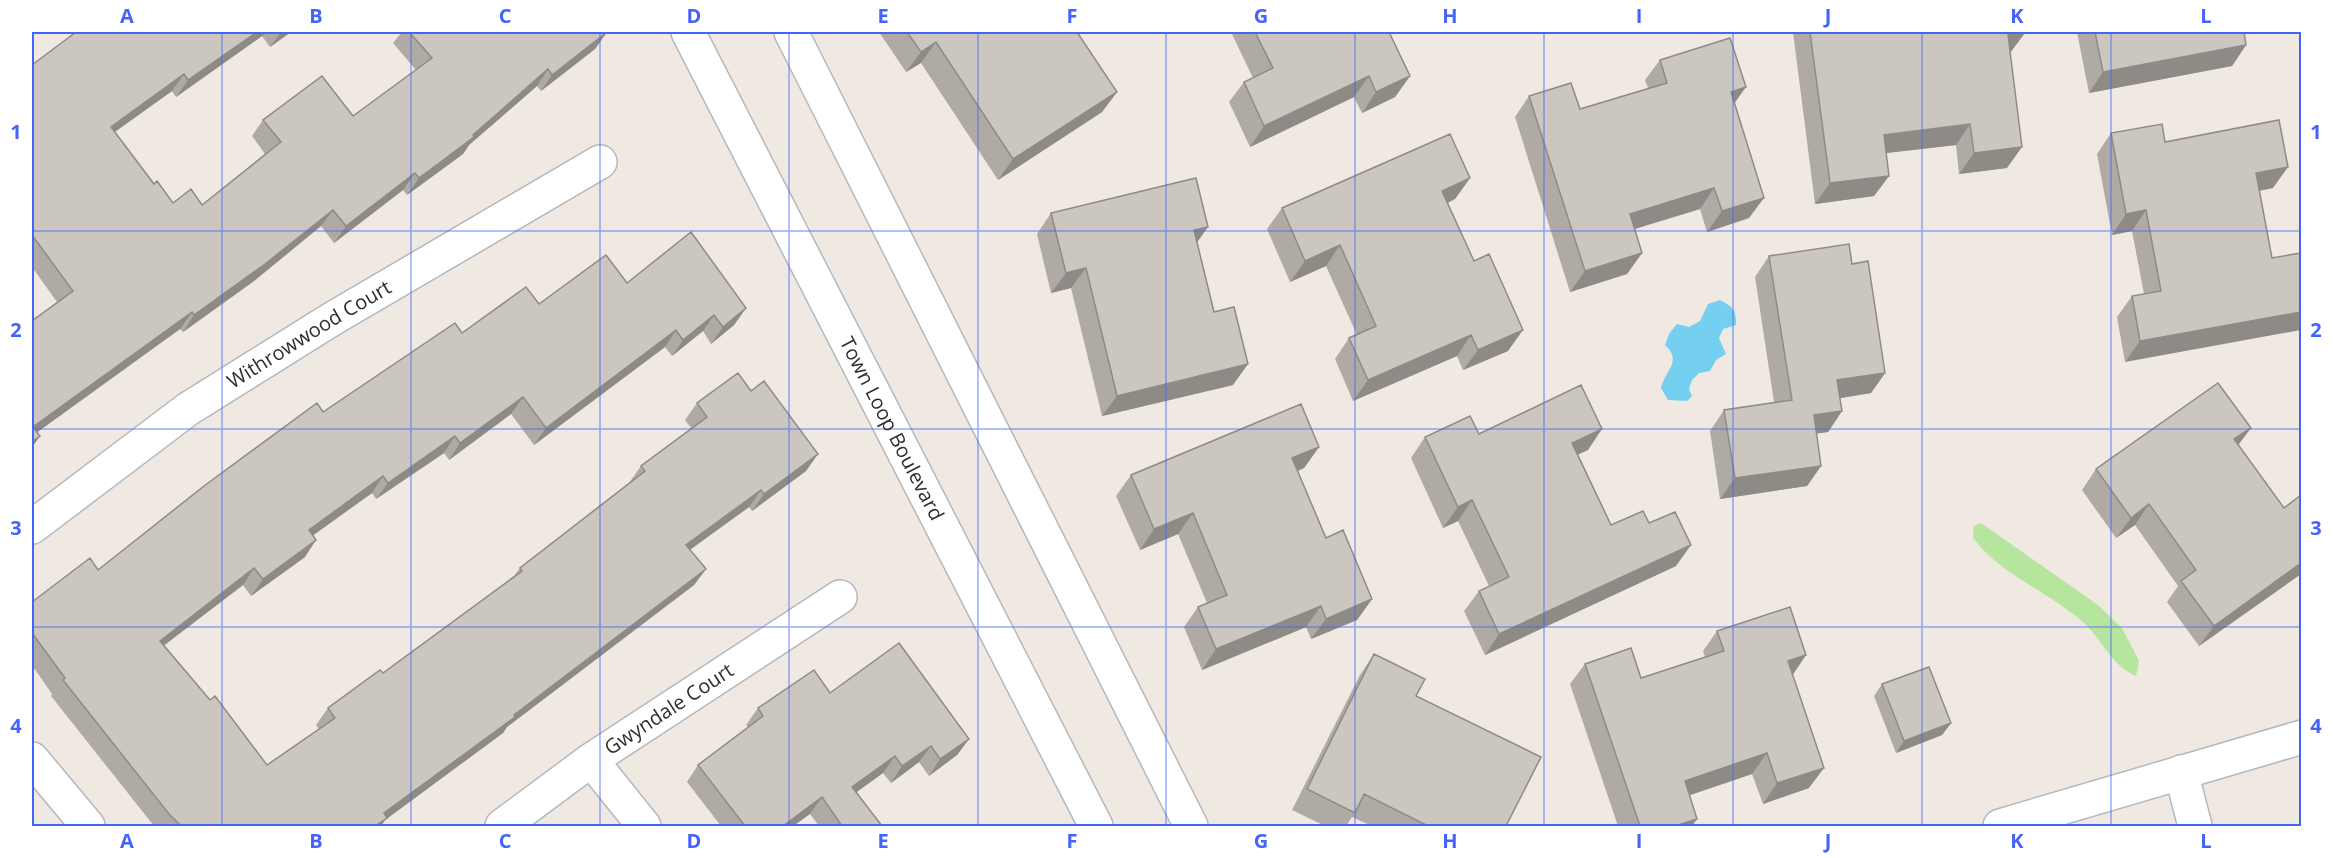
<svg xmlns="http://www.w3.org/2000/svg" width="2333" height="858" font-family="'Open Sans',sans-serif">
<style>
.green{fill:#b6e59e}
.water{fill:#75cff0}
.lines{fill:none;stroke-linecap:round;stroke-linejoin:round}
.minor-casing{stroke:#b4b7c1;stroke-width:36}
.minor{stroke:#fff;stroke-width:33}
.wall{fill:#afaba4}
.shaded-wall{fill:#8e8b86}
.building{fill:#cbc7bf;stroke:#8e8b86;stroke-width:1.5}
.grid{fill:none;stroke:#4264fb;stroke-width:1.5;stroke-opacity:0.55}
.labels{text-anchor:middle;stroke-width:5;stroke-linejoin:round;paint-order:stroke}
.street-label{font-size:20px;fill:#2e2e2e;stroke:#fff}
.neatline{fill:none;stroke:#4264fb;stroke-width:2}
.grid-label{font-size:20px;text-anchor:middle;font-weight:bold;fill:#4264fb}
</style>
<rect width="100%" height="100%" fill="#efe9e1"/>
<!-- green -->
<path class="green" d="M1981 523 2098 605 2122 628 2139 661 2136 676C2112 666 2103 641 2085 624 2050 592 2002 576 1973 538L1974 526Z"/>
<!-- water -->
<path class="water" d="M1720 300C1732 306 1737 311 1736 325L1723 329 1719 338 1726 354 1716 360 1710 371 1699 373 1692 380 1689 389 1692 396 1687 401 1668 400 1661 388C1665 370 1683 362 1665 345L1669 334 1677 324 1689 327 1700 321 1708 304Z"/>
<g class="lines">
<!-- minor casing -->
<g class="minor-casing">
<g id="minor">
<path id="s1" d="M688 32 1096 826"/>
<path d="M791 32 1191 826"/>
<path id="s2" d="M32 527 188 409 332 319 600 162"/>
<path d="M32 759 88 826"/>
<path d="M591 760 644 826"/>
<path d="M2181 772 2195 826"/>
<path id="s3" d="M502 826 591 760 840 597"/>
<path d="M2000 826 2302 737"/>
</g>
</g>
<!-- minor -->
<use href="#minor" class="minor"/>
</g>
<!-- wall -->
<path class="wall" d="M76 32H291L270 47 262 36 176 97 172 91 115 132 154 184 173 203 202 205 265 154 252 136 263 120 353 116 416 70 393 43 402 32H607L595 49 541 91 537 86 469 145 463 154 407 195 403 190 334 243 321 226 254 281 183 332 180 329 37 432 40 436 32 447V321L57 302 32 267V65Z
M879 32H1077L1117 92 1102 112 998 180 921 63 906 72Z
M1231 32H1389L1410 76 1395 97 1362 113 1354 97 1250 147 1229 102 1244 82 1253 78Z
M1793 32H2024L2010 53 2007 168 1959 174 1956 145 1886 153 1889 176 1874 196 1815 204Z
M2077 32H2244L2246 45 2232 66 2089 93Z
M1660 60 1734 104 1749 218 1707 232 1700 209 1634 229 1642 253 1627 274 1570 292 1515 117 1529 96 1580 109 1648 88 1645 80Z
M2111 133 2165 142 2273 188 2259 191 2125 362 2117 317 2132 296 2144 294 2132 231 2112 235 2097 154Z
M1470 178 1455 199 1448 203 1508 351 1463 370 1457 356 1353 401 1335 359 1349 338 1357 335 1326 266 1290 282 1267 229 1282 208Z
M1051 213 1197 243 1233 385 1102 416 1071 288 1051 293 1037 234Z
M1769 256 1852 264 1885 373 1871 393 1840 398 1842 411 1828 432 1816 433 1821 466 1807 486 1720 499 1710 431 1724 410 1774 402 1755 277Z
M627 283 746 308 734 325 711 344 703 331 672 356 665 347 534 445 511 414 449 460 444 453 376 499 372 493 313 535 305 557 251 596 243 585 164 645 210 700 267 765 319 729 316 725 328 708 383 673 514 576 520 568 629 483 641 466 692 429 685 420 697 403 806 471 752 511 749 507 690 550 706 569 694 585 507 727 503 733 385 820 381 826H154L51 696 52 694 32 665V602L98 570 323 412 462 333 539 304Z
M1479 434 1588 450 1578 454 1611 525 1649 523 1676 566 1485 655 1464 611 1479 591 1489 586 1458 521 1443 528 1411 458 1425 437Z
M2238 445 2301 574 2199 646 2167 602 2178 586 2135 525 2116 538 2082 490 2096 469Z
M1319 447 1304 468 1298 471 1326 538 1372 599 1357 620 1311 639 1306 627 1202 670 1184 627 1198 607 1207 603 1178 534 1140 550 1116 496 1131 475Z
M1717 631 1806 655 1792 675 1809 788 1763 804 1752 774 1689 795 1692 826H1618L1570 684 1585 664 1641 678 1705 657 1703 651Z
M1374 654 1416 696 1506 826H1372L1352 817 1346 826H1325L1292 810 1360 675Z
M1882 684 1951 723 1942 735 1896 753 1874 696Z
M830 693 969 739 957 755 929 776 919 762 891 783 883 773 857 792 882 826H819L810 814 793 826H721L687 782 698 765 748 727 746 725 758 708Z"/>
<!-- shaded-wall -->
<path class="shaded-wall" d="M257 32H266L262 36 176 97 188 80Z
M281 32H291L270 47Z
M607 32 595 49 541 91 552 75Z
M2025 33 2010 53 2008 35Z
M936 42 921 63 906 72 921 52Z
M2246 45 2232 66 2089 93 2103 72Z
M548 69 537 86 469 145 463 154 407 195 419 178 473 135Z
M184 74 172 91 99 143 111 127Z
M1369 76 1354 97 1250 147 1264 126Z
M1410 76 1395 97 1362 113 1376 92Z
M1746 87 1731 108V92Z
M1117 92 1102 112 998 180 1013 159Z
M1970 124 1956 145 1869 155 1884 135Z
M2022 147 2007 168 1959 174 1974 153Z
M2288 167 2273 188 2241 194 2256 173Z
M415 173 403 190 334 243 346 226Z
M1889 176 1874 196 1815 204 1830 183Z
M1470 178 1455 199 1428 211 1442 191Z
M1714 188 1700 209 1615 235 1630 214Z
M1764 198 1749 218 1707 232 1722 211Z
M333 210 321 226 254 281 183 332 194 315Z
M2146 210 2132 231 2112 235 2126 214Z
M1208 227 1193 248 1194 230Z
M1340 245 1326 266 1290 282 1305 261Z
M1642 253 1627 274 1570 292 1585 271Z
M1086 268 1071 288 1051 293 1066 273Z
M746 308 734 325 711 344 723 327Z
M192 312 180 329 32 436 33 427Z
M2301 312V330L2125 362 2140 341Z
M714 315 703 331 672 356 683 340Z
M676 330 665 347 534 445 546 428Z
M1523 330 1508 351 1463 370 1478 350Z
M1471 335 1457 356 1353 401 1368 380Z
M1248 364 1233 385 1102 416 1117 396Z
M1885 373 1871 393 1823 401 1837 380Z
M523 397 511 414 449 460 460 443Z
M1842 411 1828 432 1799 436 1814 415Z
M2251 428 2236 448 2234 439Z
M1602 429 1588 450 1558 464 1572 443Z
M40 436 32 447V442Z
M455 436 444 453 376 499 388 483Z
M1319 447 1304 468 1278 479 1292 458Z
M818 454 806 471 752 511 764 494Z
M1821 466 1807 486 1720 499 1735 478Z
M383 476 372 493 297 547 309 530Z
M761 490 749 507 674 561 686 545Z
M1472 500 1458 521 1443 528 1458 507Z
M2149 504 2135 525 2116 538 2131 518Z
M1193 513 1178 534 1140 550 1154 529Z
M316 540 305 557 251 596 263 579Z
M1691 545 1676 566 1485 655 1499 634Z
M2301 563V574L2199 646 2214 626Z
M254 568 243 585 149 657 160 641Z
M706 569 694 585 507 727 503 733 385 820 381 826H374L384 813Z
M1372 599 1357 620 1311 639 1326 619Z
M1321 606 1306 627 1202 670 1216 649Z
M1806 655 1792 676 1788 661Z
M1951 723 1942 735 1896 753 1904 741Z
M969 739 957 755 929 776 940 759Z
M931 746 919 762 891 783 902 766Z
M1767 753 1752 774 1670 802 1685 781Z
M895 756 883 773 841 803 852 787Z
M1824 768 1809 788 1763 804 1777 783Z
M822 797 810 814 793 826H783Z
M1697 819 1692 826H1675Z"/>
<!-- building -->
<path class="building" d="M76 32H257L188 80 184 74 111 127 154 184 157 181 173 203 191 189 202 205 281 142 263 120 322 76 353 116 432 58 409 32H607L552 75 548 69 473 135 474 137 419 178 415 173 346 226 333 210 265 264 194 315 192 312 33 427 40 436 32 442V321L73 291 32 235V65Z
M907 32H1077L1117 92 1013 159 936 42 921 52Z
M1255 32H1389L1410 76 1376 92 1369 76 1264 126 1244 82 1273 68Z
M1810 32H2024L2025 33 2008 35 2022 147 1974 153 1970 124 1884 135 1889 176 1830 183Z
M2095 32H2244L2246 45 2103 72Z
M1730 38 1746 87 1731 92 1764 198 1722 211 1714 188 1630 214 1642 253 1585 271 1529 96 1571 83 1580 109 1667 83 1660 60Z
M2279 120 2288 167 2256 173 2272 258 2301 253V312L2140 341 2132 296 2161 291 2146 210 2126 214 2111 133 2162 124 2165 142Z
M1450 134 1470 178 1442 191 1474 261 1489 254 1523 330 1478 350 1471 335 1368 380 1349 338 1376 326 1340 245 1305 261 1282 208Z
M1196 178 1208 227 1194 230 1214 312 1234 307 1248 364 1117 396 1086 268 1066 273 1051 213Z
M691 232 746 308 723 327 714 315 683 340 676 330 546 428 523 397 460 443 455 436 388 483 383 476 309 530 316 540 263 579 254 568 160 641 210 700 215 696 267 765 335 718 328 708 380 670 383 673 522 571 520 568 645 471 641 466 707 417 697 403 738 373 751 391 764 381 818 454 764 494 761 490 686 545 706 569 514 715 515 717 384 813 387 818 375 826H181L169 814 63 680 65 678 32 633V602L90 558 98 570 204 486 317 403 323 412 455 323 462 333 526 287 539 304 606 255 627 283Z
M1849 244 1852 264 1868 261 1885 373 1837 380 1842 411 1814 415 1821 466 1735 478 1724 410 1792 400 1769 256Z
M2218 383 2251 428 2234 439 2284 508 2301 495V563L2214 626 2181 581 2196 570 2149 504 2131 518 2096 469Z
M1581 385 1602 429 1572 443 1611 525 1643 511 1649 523 1675 512 1691 545 1499 634 1479 591 1509 577 1472 500 1458 507 1425 437 1470 416 1479 434Z
M1301 404 1319 447 1292 458 1326 538 1343 530 1372 599 1326 619 1321 606 1216 649 1198 607 1227 595 1193 513 1154 529 1131 475Z
M1790 607 1806 655 1788 661 1824 768 1777 783 1767 753 1685 781 1697 819 1675 826H1640L1585 664 1631 648 1641 678 1724 651 1717 631Z
M899 643 969 739 940 759 931 746 902 766 895 756 852 787 882 826H842L822 797 783 826H745L698 765 763 716 758 708 814 670 830 693Z
M1374 654 1425 679 1416 696 1541 757 1506 826H1428L1364 794 1355 813 1307 789Z
M1929 667 1951 723 1904 741 1882 684Z"/>
<!-- grid -->
<path class="grid" d="M222 32V826M411 32V826M600 32V826M789 32V826M978 32V826M1166 32V826M1355 32V826M1544 32V826M1733 32V826M1922 32V826M2111 32V826M32 231H2302M32 429H2302M32 627H2302"/>
<g class="labels">
<!-- street labels -->
<g class="street-label">
<text dy="7" stroke="none"><textPath href="#s2" startOffset="338">Withrowwood Court</textPath></text>
<text dy="7" stroke="none"><textPath href="#s1" startOffset="446">Town Loop Boulevard</textPath></text>
<text dy="7" stroke="none"><textPath href="#s3" startOffset="204">Gwyndale Court</textPath></text>
</g>
</g>
<!-- border -->
<rect width="2333" height="858" fill="none" stroke="#ffffff" stroke-width="66"/>
<rect x="33" y="33" width="2267" height="792" class="neatline"/>
<g class="grid-label">
<text x="127" y="23">A</text>
<text x="316" y="23">B</text>
<text x="505" y="23">C</text>
<text x="694" y="23">D</text>
<text x="883" y="23">E</text>
<text x="1072" y="23">F</text>
<text x="1261" y="23">G</text>
<text x="1450" y="23">H</text>
<text x="1639" y="23">I</text>
<text x="1828" y="23">J</text>
<text x="2017" y="23">K</text>
<text x="2206" y="23">L</text>
<text x="16" y="139">1</text>
<text x="2316" y="139">1</text>
<text x="16" y="337">2</text>
<text x="2316" y="337">2</text>
<text x="16" y="535">3</text>
<text x="2316" y="535">3</text>
<text x="16" y="733">4</text>
<text x="2316" y="733">4</text>
<text x="127" y="848">A</text>
<text x="316" y="848">B</text>
<text x="505" y="848">C</text>
<text x="694" y="848">D</text>
<text x="883" y="848">E</text>
<text x="1072" y="848">F</text>
<text x="1261" y="848">G</text>
<text x="1450" y="848">H</text>
<text x="1639" y="848">I</text>
<text x="1828" y="848">J</text>
<text x="2017" y="848">K</text>
<text x="2206" y="848">L</text>
</g>
</svg>
